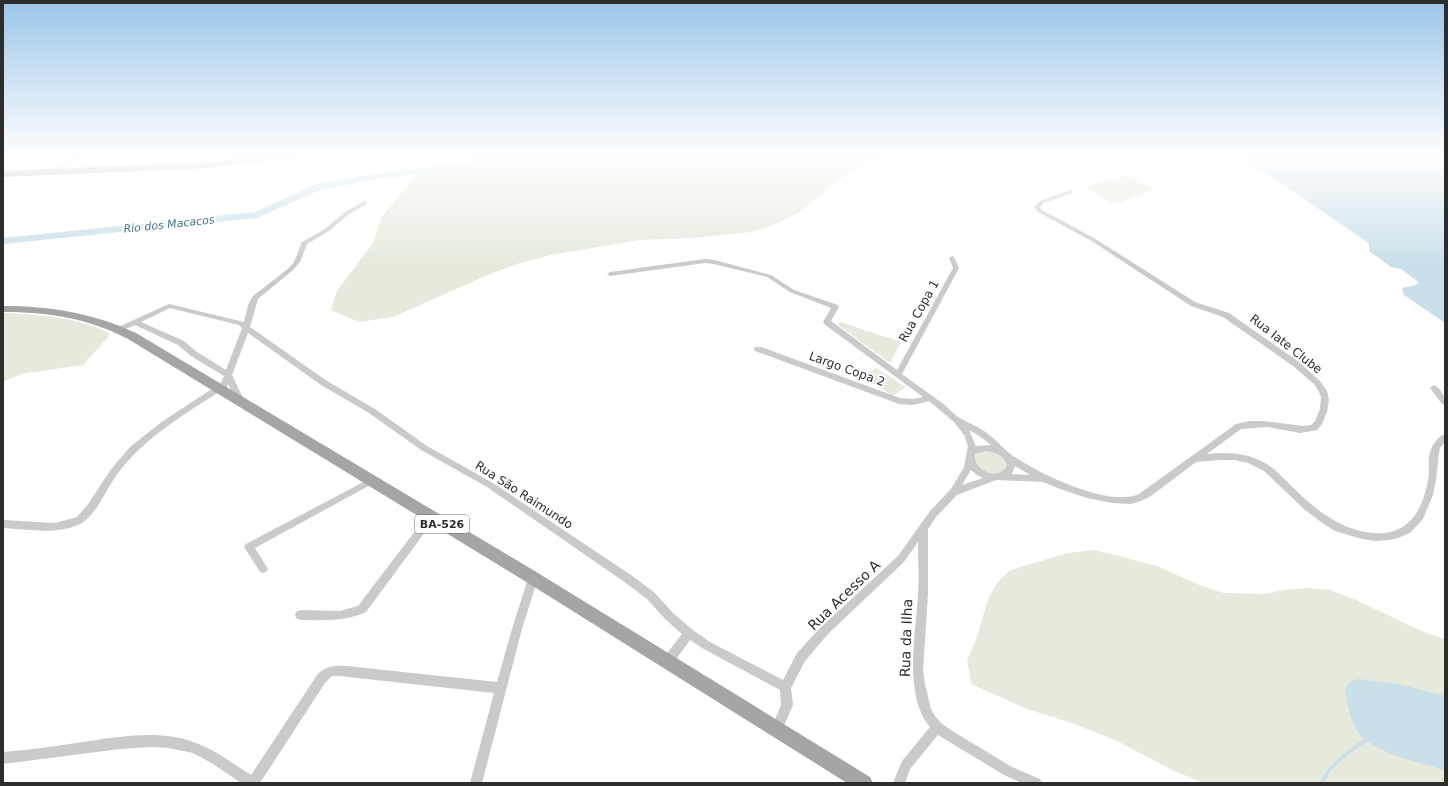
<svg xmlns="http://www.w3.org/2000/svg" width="1448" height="786" font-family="'DejaVu Sans',sans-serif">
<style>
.green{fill:#e5eadc}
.water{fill:#c9dfe9}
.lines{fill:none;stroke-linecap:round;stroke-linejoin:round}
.stream{stroke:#c9dfe9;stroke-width:3.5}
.river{fill:#c9dfe9;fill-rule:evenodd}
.street{fill:#cacaca;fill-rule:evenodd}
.primary{fill:#a5a5a5;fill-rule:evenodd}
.labels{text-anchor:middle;stroke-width:4;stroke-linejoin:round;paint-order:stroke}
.far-water-label{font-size:11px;font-style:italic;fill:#427389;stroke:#fff}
.shield{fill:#fff;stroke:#6c6c6c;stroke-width:1}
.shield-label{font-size:11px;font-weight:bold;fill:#2d2d2d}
.street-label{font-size:12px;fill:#2d2d2d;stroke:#fff}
.near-street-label{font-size:14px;fill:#2d2d2d;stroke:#fff}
</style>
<rect width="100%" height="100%" fill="#fff"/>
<!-- green -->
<path class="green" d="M484 156H887L855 168 797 213 776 224 751 232 693 238 640 240 551 255 520 263 490 274 393 317 359 322 331 310 337 291 373 243 381 218 415 176 438 166Z
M1127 174 1155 190 1114 204 1086 187Z
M3 313C41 315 74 316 109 333V336L83 365 21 374 3 382Z
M840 322 901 342 890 363 838 325Z
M876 368 906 387 893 396 864 377Z
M979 450 996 451 1007 461V469C997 476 990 474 979 469L973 456Z
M1095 550 1157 566 1197 584 1224 593 1264 594 1284 590 1306 588 1330 590 1356 600 1426 633 1445 639V783H1204L1174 771 1115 740 1069 722 1027 709 971 684 967 660 976 640 988 599 997 583 1010 570 1068 553Z"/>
<!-- water -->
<path class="water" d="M1247 156H1445V323L1404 295 1402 288 1416 285 1418 283 1416 280 1401 269 1391 267 1369 251V244L1367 242 1271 176 1256 168Z
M1359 679 1398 684 1445 696V770C1419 762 1368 753 1355 727 1350 717 1348 706 1346 695 1344 684 1349 681 1359 679Z"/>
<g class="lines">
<!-- stream -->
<path class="stream" d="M1322 783C1330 763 1349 752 1366 740"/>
<!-- river -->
<path class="river" d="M505 156H524L522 158 489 166 371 180 320 190 257 218 3 244V238L255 212 317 184 371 174 489 160Z"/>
<!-- street -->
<path class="street" d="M79 156H87L51 173 46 172Z
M1070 190 1073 192 1072 193 1044 203 1040 207 1042 210 1094 238 1195 302 1229 313 1299 362 1320 381 1327 391 1329 400 1327 412 1322 424 1317 430 1300 433 1268 427 1241 429 1207 454C1231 451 1256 454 1275 470 1285 479 1294 489 1304 498 1324 516 1345 530 1372 533 1411 537 1425 506 1429 473 1429 466 1428 459 1430 452 1432 445 1438 436 1445 434V442L1440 448 1439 452 1436 480 1433 495 1423 519 1410 533 1398 538 1389 540 1375 541 1362 539 1335 531 1325 525 1305 510 1264 471 1248 463 1235 460H1219L1196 462 1151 496 1141 501 1131 504 1112 503 1087 498 1060 489 1043 482 996 480 957 495 936 517 928 529V594L923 671 925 684 931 709 935 716 941 723 954 732 1012 767 1040 779 1042 783H1022L1004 775 938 735 910 769 905 783H893L902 761 930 727C903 696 916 632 918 595 919 577 918 560 918 542L904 562 828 634 805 661 791 688 793 705 781 733 777 735 773 733 771 729 781 705 780 690 702 648 690 640 672 665 668 666 664 665 663 661 664 657 682 634 665 619 647 599 623 581 487 487 421 450 369 413 321 385 248 333 232 375 245 402 244 404H238L228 384 227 387C188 412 146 436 118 473 106 488 96 518 78 525 55 535 27 529 3 528V520L55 523 77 517 89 503 111 469 131 446 163 421 221 383 224 376 191 356 178 345 135 325 119 332H116L115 330 116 328 169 304 244 322 248 305 253 296 289 268 294 262 302 242 325 229 345 212 365 201 367 202V204L349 214 329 231 307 244 300 262 293 270 258 299 250 327 327 381 375 409 427 446 493 483 631 575 655 593 673 613 693 630 710 642 783 680 797 653 820 628 898 556 930 511 951 489 964 467 968 446 964 435 954 422 929 401 913 405 899 404 755 351 754 349 755 347H761L900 398 913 399 923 397 824 324 823 322 831 308 790 292 767 277 714 264 705 263 610 276 607 274 610 272 705 259 714 260 771 275 794 290 838 305 839 307 831 321 897 370 953 268 949 258 952 256 954 257 959 268 902 374C915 384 929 393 942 403 948 407 954 415 960 418 968 423 977 426 984 431 995 438 1002 448 1012 455 1037 473 1109 508 1139 494L1236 424 1249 421H1263L1304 426 1311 425 1315 421 1320 409 1321 397 1319 392 1315 385 1293 366 1223 317 1191 306 1090 240 1038 212 1034 207 1040 201ZM170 308 239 325 242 328 226 370 197 352 184 341 141 322ZM969 430 978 435 991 445 976 446ZM986 451C995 452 1004 455 1007 465 1001 482 972 471 975 454ZM1015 466 1030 475 1012 474ZM971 470 977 475 983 478 962 485Z
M1434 385C1442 389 1445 397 1445 405L1442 404 1430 388Z
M371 478 374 479 375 481 374 483 255 548 268 569 266 572 263 573 260 572 246 550 244 547 246 544Z
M431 513 434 514 436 517 434 520 366 612C344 622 323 620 300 620L296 618 295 615 296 612 300 610 340 611 358 606 428 514Z
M533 574 537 575 538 578 522 629 482 783H470L494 693 339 676H332L325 683 260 783H241L213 764 193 753 168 748 152 747 120 749 3 764V752C27 750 51 747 76 743 114 738 158 728 196 743 216 750 233 764 251 775L317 675C325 666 335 665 347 666L497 682 512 629 528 578 529 575Z"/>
<!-- primary -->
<path class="primary" d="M266 156H297L293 158 208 168 3 177V171L208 162Z
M3 306C50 306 93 313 136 333L538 573 870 777 873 783H847L528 583 128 339C88 318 48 312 3 312Z"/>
</g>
<!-- sky -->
<linearGradient id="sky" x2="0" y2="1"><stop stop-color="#9bc5e8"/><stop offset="0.59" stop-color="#fff"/><stop offset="1" stop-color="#fff" stop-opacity="0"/></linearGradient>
<rect width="1448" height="266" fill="url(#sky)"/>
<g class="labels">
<!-- far-water labels -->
<g class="far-water-label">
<text transform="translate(169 224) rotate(-6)" y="4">Rio dos Macacos</text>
</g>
<!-- shield labels -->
<rect class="shield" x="415" y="515" width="54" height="18" rx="3"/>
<g class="shield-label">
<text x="442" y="528">BA-526</text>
</g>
<!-- street labels -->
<g class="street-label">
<text transform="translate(919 311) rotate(-61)" y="4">Rua Copa 1</text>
<text transform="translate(1286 344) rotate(38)" y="4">Rua Iate Clube</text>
<text transform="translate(847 369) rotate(20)" y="4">Largo Copa 2</text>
<text transform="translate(524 495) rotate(33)" y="4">Rua São Raimundo</text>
</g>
<!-- near-street labels -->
<g class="near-street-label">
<text transform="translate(844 595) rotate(-44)" y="5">Rua Acesso A</text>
<text transform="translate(906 638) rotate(-88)" y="5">Rua da Ilha</text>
</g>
</g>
<!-- border -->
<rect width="1448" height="786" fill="none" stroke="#2d2d2d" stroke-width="8"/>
</svg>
